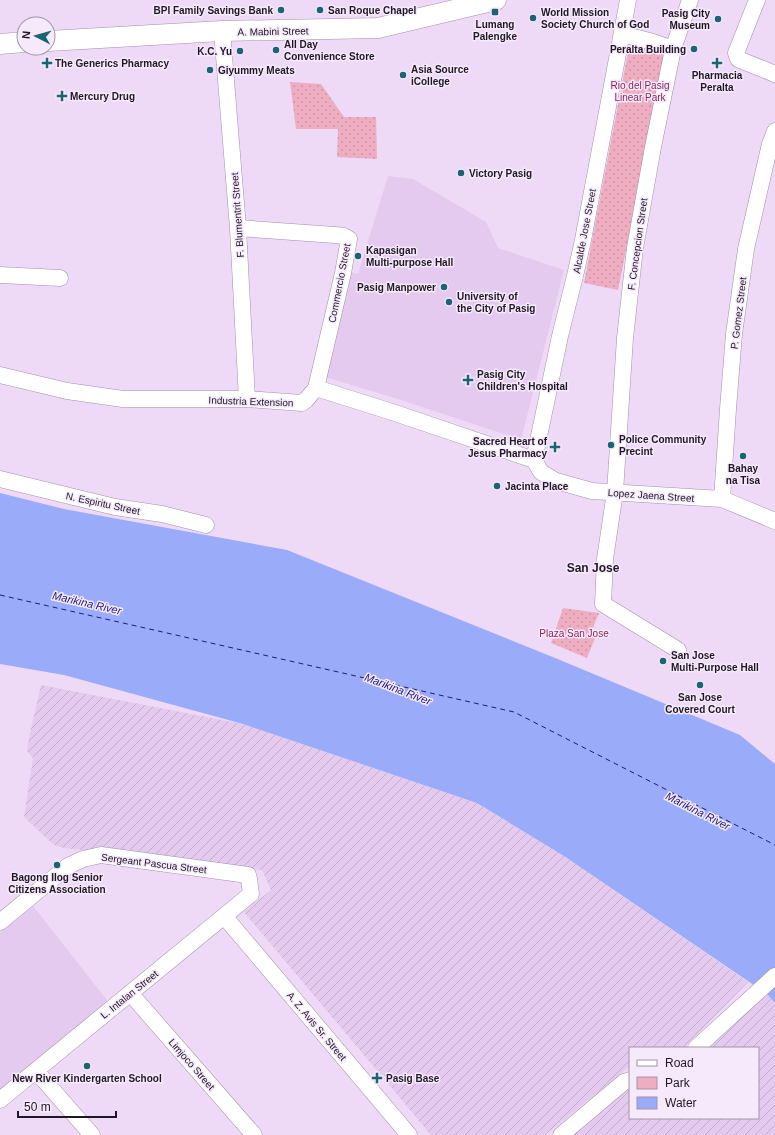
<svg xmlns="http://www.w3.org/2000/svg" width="775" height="1135" font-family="Helvetica,sans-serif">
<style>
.built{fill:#e4caef}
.industrial{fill:url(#industrial-furrows)}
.green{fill:url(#green-dots)}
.water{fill:#9aacf9}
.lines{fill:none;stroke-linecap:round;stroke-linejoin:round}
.ferry{stroke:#1c1d73;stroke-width:1;stroke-dasharray:5 4;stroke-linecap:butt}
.minor-casing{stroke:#a390ac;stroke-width:17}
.major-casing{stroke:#a390ac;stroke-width:21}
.minor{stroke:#fff;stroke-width:16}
.major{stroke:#fff;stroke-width:20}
.poi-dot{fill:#1a6571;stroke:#f6e9fc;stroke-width:1.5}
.labels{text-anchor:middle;stroke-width:3;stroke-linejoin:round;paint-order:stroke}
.poi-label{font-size:10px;font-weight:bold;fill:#1f1722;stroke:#f6e9fc;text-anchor:start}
.street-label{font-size:10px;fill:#1f1722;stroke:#f6e9fc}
.park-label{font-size:10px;fill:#8c2653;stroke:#f6e9fc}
.water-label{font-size:11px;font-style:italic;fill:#1c1d73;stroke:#f6e9fc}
.quarter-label{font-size:12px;font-weight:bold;fill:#1f1722;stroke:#f6e9fc}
</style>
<defs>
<pattern id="industrial-furrows" width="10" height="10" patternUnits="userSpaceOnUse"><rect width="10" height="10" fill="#e4caef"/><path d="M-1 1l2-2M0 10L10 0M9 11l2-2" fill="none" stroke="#c3adcd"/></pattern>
<pattern id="green-dots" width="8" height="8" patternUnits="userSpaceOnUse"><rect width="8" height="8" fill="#efadc2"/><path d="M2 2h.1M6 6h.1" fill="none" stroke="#cc94a6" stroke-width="1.8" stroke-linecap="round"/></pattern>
</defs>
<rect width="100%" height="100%" fill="#eed9f7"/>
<!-- built -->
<path class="built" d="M388 176 413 179 486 222 498 248 564 270 521 440 395 398 325 377 348 271 358 274Z
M33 906 110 1004 0 1096V932Z"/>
<!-- industrial -->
<path class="industrial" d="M41 685 243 724 477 803 564 856 748 982 684 1048H630V1066L545 1135H431L244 912 271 890 262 870 64 848 54 845 24 817 33 758 27 751 30 733Z
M767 994 775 1003V1135H570L612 1099 630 1089V1118H758V1048H706Z"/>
<!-- green -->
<path class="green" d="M638 45 659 49 665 58 618 290 584 283 629 47Z
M290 82 321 84 344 117H376L377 159 337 157 338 129H296Z
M563 608 599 613 592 630 597 633 587 658 551 643Z"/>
<!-- water -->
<path class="water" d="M0 493 64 509 287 550 560 660 740 735 775 764V1003L767 994 564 856 477 803 243 724 64 675 0 664Z"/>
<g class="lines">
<!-- ferry -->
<path class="ferry" d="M0 595 514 712 775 845"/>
<!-- minor casing -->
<g class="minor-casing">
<path id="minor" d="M757 0 736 53 738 59 775 74
M222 31 238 228 247 399
M622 34 653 42 673 49
M0 275 60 278
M0 375 67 391 123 399H247L302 403 306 400 316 388 343 273 349 239 344 236 335 235 238 228
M316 388 389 411 534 460
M534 460 560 336 575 276 583 240 628 0
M534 460 541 472 556 481 592 491 722 499 775 521
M0 479 115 507 162 514 206 525
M722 499 728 409 734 334 746 249 770 144 775 131
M678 650 603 604 605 559 615 492 625 338 635 248 653 147 673 49 690 0
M224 916 409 1135
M0 922 68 866 83 859 101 855 248 875 249 879 251 894 0 1100
M130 993 254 1135
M696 1048 775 976
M36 1071 92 1135
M561 1135 624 1082 630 1080"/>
</g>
<!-- major casing -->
<g class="major-casing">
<path id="major" d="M48 41 222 31 378 28 496 0
M0 44 24 42"/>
</g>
<!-- minor -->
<use href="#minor" class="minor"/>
<!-- major -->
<use href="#major" class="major"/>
</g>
<!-- markers -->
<g class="poi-dot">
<circle cx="281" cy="10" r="4"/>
<circle cx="320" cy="10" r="4"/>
<rect x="491" y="8" width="8" height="8" rx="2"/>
<circle cx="533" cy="18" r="4"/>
<circle cx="718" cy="19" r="4"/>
<circle cx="694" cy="49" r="4"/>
<circle cx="276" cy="50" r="4"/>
<circle cx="240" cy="51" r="4"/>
<path d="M45 57h4v4h4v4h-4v4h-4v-4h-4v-4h4z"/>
<path d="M715 57h4v4h4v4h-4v4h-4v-4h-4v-4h4z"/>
<circle cx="210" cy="70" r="4"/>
<circle cx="403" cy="75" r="4"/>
<path d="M60 90h4v4h4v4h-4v4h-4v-4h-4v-4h4z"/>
<circle cx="461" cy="173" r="4"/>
<circle cx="358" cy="256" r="4"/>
<circle cx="444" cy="287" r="4"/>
<circle cx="449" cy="302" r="4"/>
<path d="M466 374h4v4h4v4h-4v4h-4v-4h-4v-4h4z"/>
<circle cx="611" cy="445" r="4"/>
<path d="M553 441h4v4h4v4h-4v4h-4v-4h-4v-4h4z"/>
<circle cx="743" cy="456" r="4"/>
<circle cx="497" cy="486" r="4"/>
<circle cx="663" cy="661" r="4"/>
<circle cx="700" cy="685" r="4"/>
<circle cx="57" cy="865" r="4"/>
<circle cx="87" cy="1066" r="4"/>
<path d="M375 1072h4v4h4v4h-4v4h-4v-4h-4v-4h4z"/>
</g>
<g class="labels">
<!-- poi labels -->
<g class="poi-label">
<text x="273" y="14" text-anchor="end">BPI Family Savings Bank</text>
<text x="328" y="14">San Roque Chapel</text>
<text x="541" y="16">World Mission<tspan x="541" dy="12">Society Church of God</tspan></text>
<text x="710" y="17" text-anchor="end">Pasig City<tspan x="710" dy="12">Museum</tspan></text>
<text x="495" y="28" text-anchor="middle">Lumang<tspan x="495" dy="12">Palengke</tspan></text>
<text x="284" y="48">All Day<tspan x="284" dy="12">Convenience Store</tspan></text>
<text x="686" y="53" text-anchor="end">Peralta Building</text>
<text x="232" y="55" text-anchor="end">K.C. Yu</text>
<text x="55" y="67">The Generics Pharmacy</text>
<text x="411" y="73">Asia Source<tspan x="411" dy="12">iCollege</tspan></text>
<text x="218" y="74">Giyummy Meats</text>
<text x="717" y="79" text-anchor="middle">Pharmacia<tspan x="717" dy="12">Peralta</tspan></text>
<text x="70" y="100">Mercury Drug</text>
<text x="469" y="177">Victory Pasig</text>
<text x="366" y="254">Kapasigan<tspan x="366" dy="12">Multi-purpose Hall</tspan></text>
<text x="436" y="291" text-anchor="end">Pasig Manpower</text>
<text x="457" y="300">University of<tspan x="457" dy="12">the City of Pasig</tspan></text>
<text x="477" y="378">Pasig City<tspan x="477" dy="12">Children's Hospital</tspan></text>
<text x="619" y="443">Police Community<tspan x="619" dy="12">Precint</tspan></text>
<text x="547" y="445" text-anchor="end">Sacred Heart of<tspan x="547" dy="12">Jesus Pharmacy</tspan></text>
<text x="743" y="472" text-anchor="middle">Bahay<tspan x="743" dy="12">na Tisa</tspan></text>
<text x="505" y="490">Jacinta Place</text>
<text x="671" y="659">San Jose<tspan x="671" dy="12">Multi-Purpose Hall</tspan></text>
<text x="700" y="701" text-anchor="middle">San Jose<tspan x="700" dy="12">Covered Court</tspan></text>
<text x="57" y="881" text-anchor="middle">Bagong Ilog Senior<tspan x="57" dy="12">Citizens Association</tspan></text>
<text x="87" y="1082" text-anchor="middle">New River Kindergarten School</text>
<text x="386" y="1082">Pasig Base</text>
</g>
<!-- street labels -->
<g class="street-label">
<text transform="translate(273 31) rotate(-1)" y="4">A. Mabini Street</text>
<text transform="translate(237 215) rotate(-94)" y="4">F. Blumentrit Street</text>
<text transform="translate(584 231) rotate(-79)" y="4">Alcalde Jose Street</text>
<text transform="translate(637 244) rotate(-82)" y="4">F. Concepcion Street</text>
<text transform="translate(339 283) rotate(-79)" y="4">Commercio Street</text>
<text transform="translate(738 313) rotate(-83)" y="4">P. Gomez Street</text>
<text transform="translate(251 401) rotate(2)" y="4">Industria Extension</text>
<text transform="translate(651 495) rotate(4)" y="4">Lopez Jaena Street</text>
<text transform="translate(103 503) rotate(12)" y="4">N. Espiritu Street</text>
<text transform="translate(154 863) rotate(7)" y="4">Sergeant Pascua Street</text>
<text transform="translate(129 994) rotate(-39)" y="4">L. Intalan Street</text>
<text transform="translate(317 1026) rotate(50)" y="4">A. Z. Avis Sr. Street</text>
<text transform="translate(192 1064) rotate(49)" y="4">Limjoco Street</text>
</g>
<!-- park labels -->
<g class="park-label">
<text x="640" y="89">Rio del Pasig<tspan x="640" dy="12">Linear Park</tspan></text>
<text x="574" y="637">Plaza San Jose</text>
</g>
<!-- water labels -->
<g class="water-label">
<text transform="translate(87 603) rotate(13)" y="4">Marikina River</text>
<text transform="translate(398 689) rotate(21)" y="4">Marikina River</text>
<text transform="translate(698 811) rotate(27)" y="4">Marikina River</text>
</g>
<!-- quarter labels -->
<g class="quarter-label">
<text x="593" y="572">San Jose</text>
</g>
</g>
<!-- legend -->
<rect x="629" y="1047" width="130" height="72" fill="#f6e9fc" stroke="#a095a5"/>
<rect x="637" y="1060" width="20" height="6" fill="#ffffff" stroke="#a095a5"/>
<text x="665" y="1067" font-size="12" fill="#1f1722">Road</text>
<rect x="637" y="1077" width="20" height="12" fill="#efadc2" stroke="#a095a5"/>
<text x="665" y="1087" font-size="12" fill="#1f1722">Park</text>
<rect x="637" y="1097" width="20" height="12" fill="#9aacf9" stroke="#a095a5"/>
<text x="665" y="1107" font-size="12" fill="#1f1722">Water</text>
<!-- north arrow -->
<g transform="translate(36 36) rotate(276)"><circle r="19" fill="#f6e9fc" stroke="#a095a5"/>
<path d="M0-3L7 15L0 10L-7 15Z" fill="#1a6571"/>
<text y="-6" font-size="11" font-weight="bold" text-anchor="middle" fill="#1f1722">N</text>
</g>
<!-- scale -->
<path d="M18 1111v6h98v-6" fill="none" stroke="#1f1722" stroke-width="2"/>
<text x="24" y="1111" font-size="12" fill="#1f1722" stroke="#f6e9fc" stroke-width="3" paint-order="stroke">50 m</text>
</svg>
